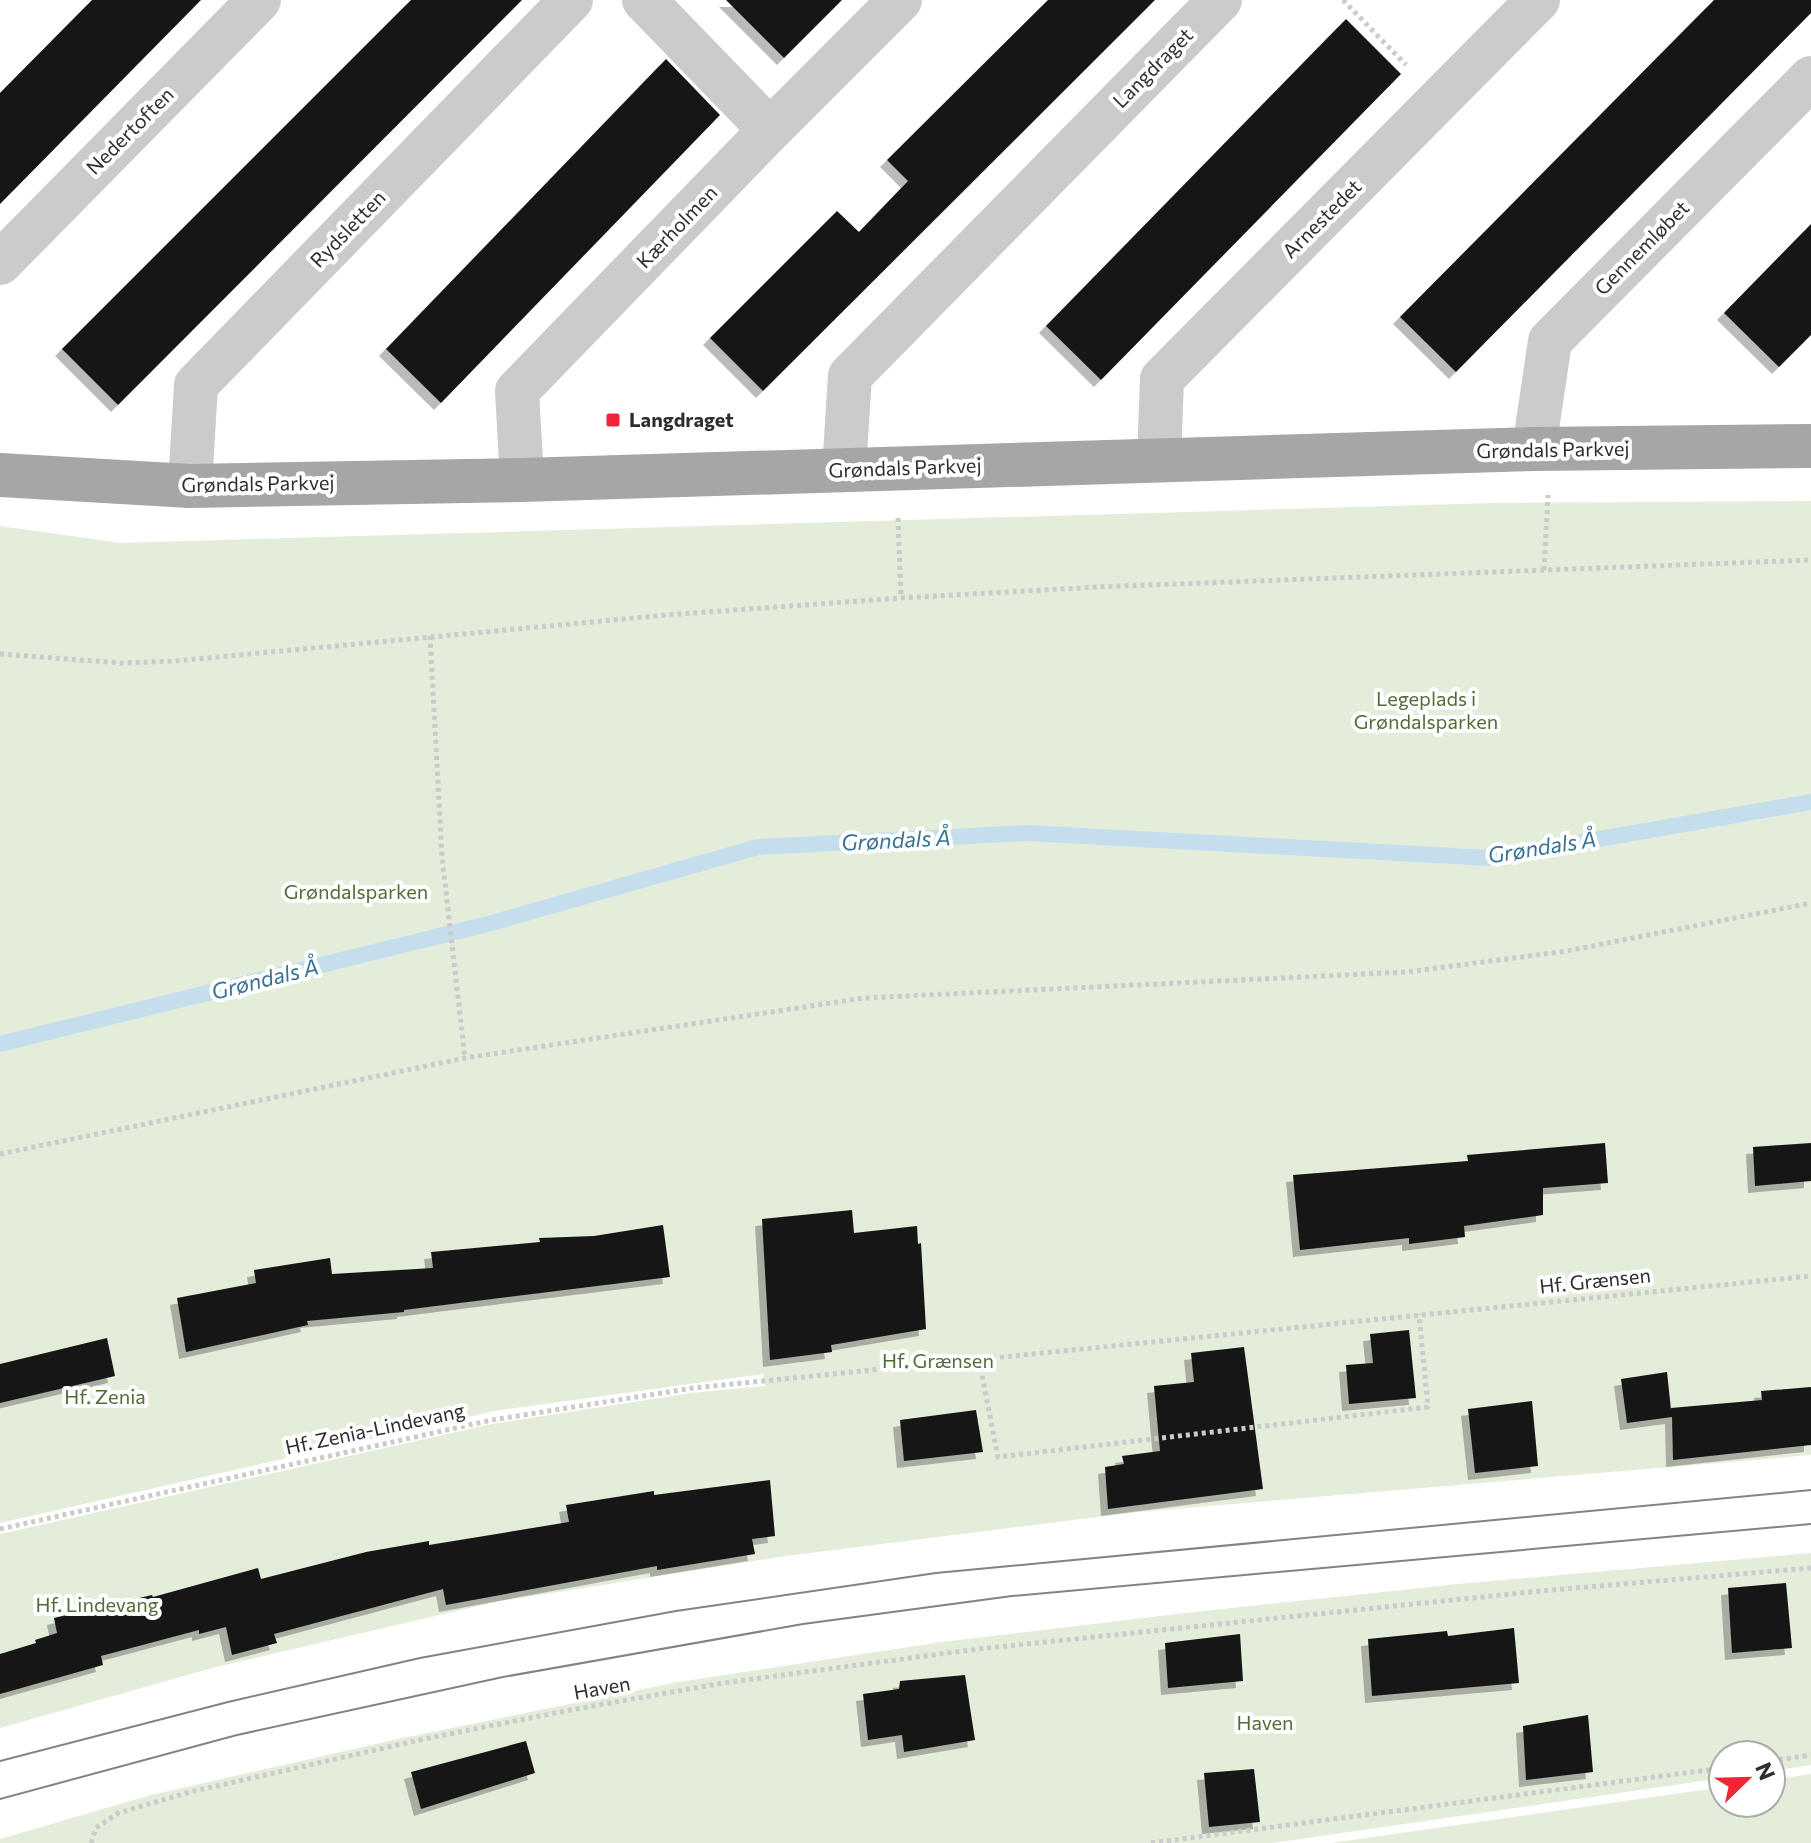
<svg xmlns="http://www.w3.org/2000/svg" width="1811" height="1843" font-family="Commissioner,sans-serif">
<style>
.green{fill:#e4ecda}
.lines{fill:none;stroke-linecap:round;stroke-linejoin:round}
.stream{stroke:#c5deed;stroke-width:16}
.building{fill:#151515;filter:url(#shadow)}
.path{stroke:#cbcbcb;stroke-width:5;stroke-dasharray:4 4;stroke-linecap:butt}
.minor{stroke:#cbcbcb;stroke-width:44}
.major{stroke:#a6a6a6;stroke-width:44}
.tram{stroke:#838383;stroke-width:2}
.poi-dot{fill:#f02537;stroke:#fff;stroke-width:3}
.labels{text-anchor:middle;stroke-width:8;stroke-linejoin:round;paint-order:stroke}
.street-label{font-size:20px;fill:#2e2e2e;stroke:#fff}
.poi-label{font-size:20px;font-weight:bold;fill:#2e2e2e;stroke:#fff;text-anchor:start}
.park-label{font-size:20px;fill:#526c38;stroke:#fff}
.water-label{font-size:22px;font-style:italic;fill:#377295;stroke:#fff}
</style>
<defs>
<filter id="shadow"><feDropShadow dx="-7" dy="7" stdDeviation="0" flood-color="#0004"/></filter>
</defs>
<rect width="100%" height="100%" fill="#fff"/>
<!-- green -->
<path class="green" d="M1811 501V1455L1138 1512 785 1556 495 1602 212 1668 0 1728V1534L492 1424 691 1393 765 1386 763 1374 494 1411 0 1523V526L121 543 1492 503Z
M1811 1553V1765L1771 1771V1755H1723V1778L1272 1843H0V1839L151 1795 398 1739 678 1682 942 1642 1185 1613 1458 1584Z
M1811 1774V1843H1331L1723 1787V1803H1771V1780Z"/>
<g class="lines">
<!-- stream -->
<path class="stream" d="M0 1044 488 924 758 847 1028 833 1490 858 1811 802"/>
</g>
<!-- building -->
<path class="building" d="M92 0H201L0 204V93Z
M411 0H522L118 405 62 349Z
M726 0H842L784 58Z
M1048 0H1155L763 391 710 338 837 211 859 232 908 181 887 160Z
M1714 0H1811V13L1456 372 1400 317Z
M1346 19 1401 74 1101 380 1046 326Z
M666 59 720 115 441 403 386 349Z
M1811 224V335L1779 367 1724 313Z
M1605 1143 1608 1183 1543 1188V1215L1464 1226 1465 1237 1409 1244V1238L1300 1250 1293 1175 1468 1161 1467 1155Z
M1811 1143V1181L1755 1186 1753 1147Z
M852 1210 854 1233 917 1226 918 1244 921 1243 926 1329 831 1345 832 1352 770 1360 762 1219Z
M663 1225 670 1277 404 1310V1312L307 1321 308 1325 186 1352 177 1298 256 1283 254 1270 330 1258 332 1274 433 1268 431 1252 540 1242 539 1238 594 1236Z
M1409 1330 1416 1398 1349 1404 1346 1365 1373 1363 1370 1334Z
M107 1338 115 1376 0 1403V1364Z
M1244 1347 1263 1489 1108 1509 1105 1467 1124 1464 1122 1456 1160 1451 1154 1386 1194 1382 1191 1353Z
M1667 1372 1671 1410V1408L1762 1400 1761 1391 1811 1387V1445L1673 1460 1672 1417 1627 1423 1621 1379Z
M1532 1401 1538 1466 1475 1473 1468 1409Z
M976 1410 983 1452 904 1461 900 1420Z
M770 1480 775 1536 752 1539 755 1554 657 1570V1566L446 1605 443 1589 274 1634 277 1643 232 1655 226 1627 199 1634V1630L101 1656 103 1665 0 1694V1654L36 1643 35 1640 57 1633 54 1618 152 1595 153 1597 258 1568 261 1579 366 1552 429 1541V1545L569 1522 566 1505 654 1491V1495Z
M1786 1583 1792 1648 1732 1653 1728 1588Z
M1514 1628 1519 1683 1372 1696 1368 1639 1447 1631 1448 1636Z
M1240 1634 1243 1681 1168 1688 1165 1643Z
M965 1675 975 1740 904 1752 902 1735 868 1740 863 1694 899 1689 900 1681Z
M1588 1715 1593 1772 1526 1780 1523 1726Z
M526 1741 535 1773 421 1809 411 1772Z
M1254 1769 1260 1822 1209 1827 1204 1773Z"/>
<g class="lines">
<!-- path -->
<path class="path" d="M1343 0 1406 65
M898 518 901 598
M1544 570 1548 495
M430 636 442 857 465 1058
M0 654 121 663 175 661 666 615 901 598 1097 587 1811 560
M0 1154 465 1058 864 998 1407 972 1567 951 1811 903
M979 1360 998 1457 1428 1407 1419 1314
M0 1529 492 1420 693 1388 1811 1276
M1771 1761 1811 1755
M91 1843 96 1828 118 1813 190 1792 424 1739 570 1710 723 1683 978 1649 1540 1591 1811 1568
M1151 1843 1723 1768"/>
<!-- minor -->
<path class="minor" d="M644 0 770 130
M0 263 259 0
M1534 449 1550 341 1811 78
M1159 460 1162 379 1538 0
M844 470 850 376 1220 0
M522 480 517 391 770 130 900 0
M190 486 196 385 571 0"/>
<!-- major -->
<path class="major" d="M0 475 190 486 522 480 1534 449 1811 446"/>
<!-- tram -->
<path class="tram" d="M0 1761 228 1702 420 1658 676 1611 936 1573 1811 1490
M0 1799 237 1735 503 1677 803 1624 1012 1596 1811 1524"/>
</g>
<!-- markers -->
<rect class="poi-dot" x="605" y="412" width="16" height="16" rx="4"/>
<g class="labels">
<!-- street labels -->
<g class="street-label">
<text transform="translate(1153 68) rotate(-45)" y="7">Langdraget</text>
<text transform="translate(130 131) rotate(-45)" y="7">Nedertoften</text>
<text transform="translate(1322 219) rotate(-45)" y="7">Arnestedet</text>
<text transform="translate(677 227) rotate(-46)" y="7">Kærholmen</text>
<text transform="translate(348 229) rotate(-46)" y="7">Rydsletten</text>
<text transform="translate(1642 248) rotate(-45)" y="7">Gennemløbet</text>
<text transform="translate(1553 450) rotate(-1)" y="7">Grøndals Parkvej</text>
<text transform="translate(905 468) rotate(-2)" y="7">Grøndals Parkvej</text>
<text transform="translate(258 484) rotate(-1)" y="7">Grøndals Parkvej</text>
<text transform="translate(1595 1281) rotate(-6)" y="7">Hf. Grænsen</text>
<text transform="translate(375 1429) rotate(-12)" y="7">Hf. Zenia-Lindevang</text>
<text transform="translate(602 1688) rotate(-10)" y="7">Haven</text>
</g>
<!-- poi labels -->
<g class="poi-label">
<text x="629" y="427">Langdraget</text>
</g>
<!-- park labels -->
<g class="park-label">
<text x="1426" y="706">Legeplads i<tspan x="1426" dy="23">Grøndalsparken</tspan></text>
<text x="356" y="899">Grøndalsparken</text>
<text x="938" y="1368">Hf. Grænsen</text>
<text x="105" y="1404">Hf. Zenia</text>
<text x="97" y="1612">Hf. Lindevang</text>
<text x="1265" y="1730">Haven</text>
</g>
<!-- water labels -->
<g class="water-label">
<text transform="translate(896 840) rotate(-3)" y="8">Grøndals Å</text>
<text transform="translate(1542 847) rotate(-9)" y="8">Grøndals Å</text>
<text transform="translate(265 979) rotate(-14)" y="8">Grøndals Å</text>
</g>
</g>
<!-- north arrow -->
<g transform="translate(1747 1779) rotate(67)"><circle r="38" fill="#ffffff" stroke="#ababab" stroke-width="2"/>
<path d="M0-6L14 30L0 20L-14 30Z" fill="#f02537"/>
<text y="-12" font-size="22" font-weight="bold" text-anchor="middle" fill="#2e2e2e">N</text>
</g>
</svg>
